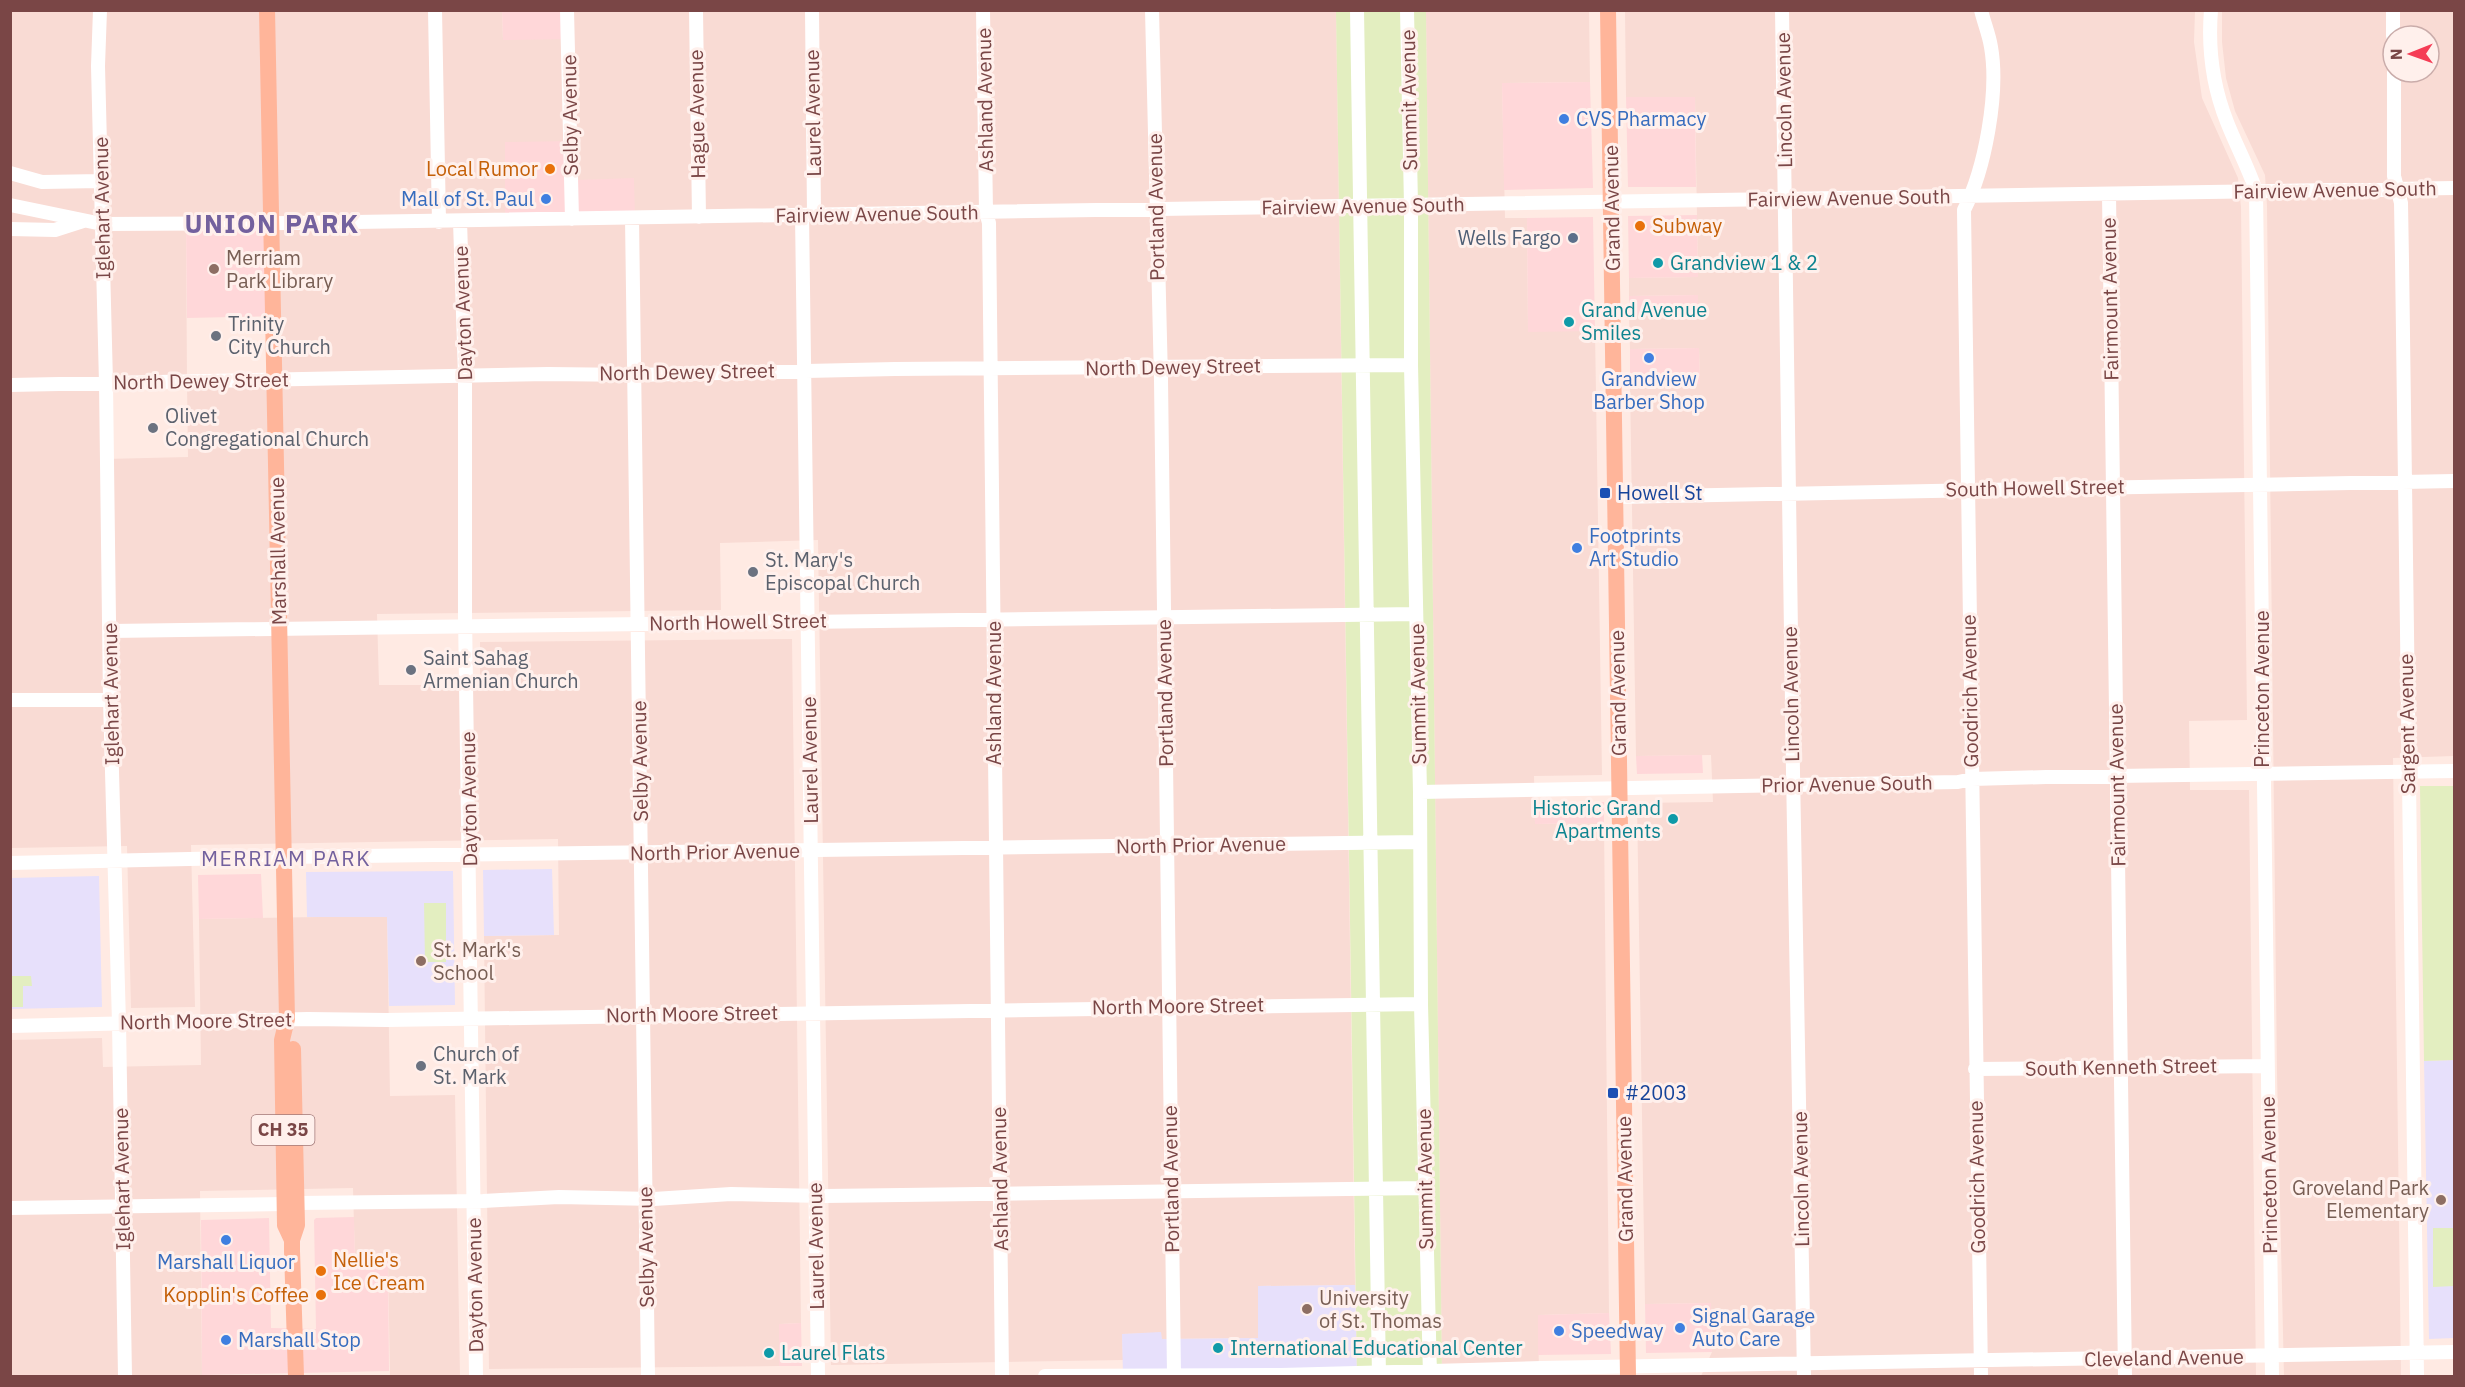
<svg xmlns="http://www.w3.org/2000/svg" width="2465" height="1387" font-family="'IBM Plex Sans',sans-serif">
<style>
.residential{fill:#f9dbd4;fill-rule:evenodd}
.commercial{fill:#ffd7d9}
.education{fill:#e7e0fb}
.green{fill:#e3eec0}
.lines{fill:none;stroke-linecap:round;stroke-linejoin:round}
.minor{stroke:#fff;stroke-width:14}
.major{stroke:#ffb59a;stroke-width:16}
.shop-dot{fill:#3f7fe0;stroke:#fff0ec;stroke-width:2}
.food-dot{fill:#e8710a;stroke:#fff0ec;stroke-width:2}
.service-dot{fill:#5c6f8a;stroke:#fff0ec;stroke-width:2}
.culture-dot{fill:#0f9aa8;stroke:#fff0ec;stroke-width:2}
.education-dot{fill:#8d6e63;stroke:#fff0ec;stroke-width:2}
.worship-dot{fill:#6b7280;stroke:#fff0ec;stroke-width:2}
.transit-dot{fill:#1a4fb4;stroke:#fff0ec;stroke-width:2}
.labels{text-anchor:middle;stroke-width:6;stroke-linejoin:round;paint-order:stroke}
.shield{fill:#fff0ec;stroke:#a27978;stroke-width:1.5}
.shield-label{font-size:18px;font-weight:bold;fill:#7a4646}
.street-label{font-size:20px;fill:#7a4646;stroke:#fff0ec}
.shop-label{font-size:20px;fill:#366cbe;stroke:#fff0ec;text-anchor:start}
.food-label{font-size:20px;fill:#c56008;stroke:#fff0ec;text-anchor:end}
.service-label{font-size:20px;fill:#4e5e75;stroke:#fff0ec;text-anchor:end}
.education-label{font-size:20px;fill:#785e54;stroke:#fff0ec;text-anchor:start}
.culture-label{font-size:20px;fill:#0d838f;stroke:#fff0ec;text-anchor:start}
.worship-label{font-size:20px;fill:#5b616d;stroke:#fff0ec;text-anchor:start}
.transit-label{font-size:20px;fill:#164399;stroke:#fff0ec;text-anchor:start}
.neighbourhood-label{font-size:21px;letter-spacing:1.5px;fill:#73619e;stroke:#fff0ec}
.district-label{font-size:26px;font-weight:bold;letter-spacing:1.5px;fill:#73619e;stroke:#fff0ec}
</style>
<rect width="100%" height="100%" fill="#ffeae3"/>
<!-- residential -->
<path class="residential" d="M568 10 1336 11 1355 1285 1258 1286 1259 1338 1161 1339V1333L1122 1334 1123 1360 831 1365 818 540 720 543 721 610 377 614 379 685H480V642L792 639 801 1323 779 1324V1366L489 1369 484 936 559 935 558 839 191 845 195 1007 131 1008 127 846 11 848 10 11H502L503 39ZM186 225 277 316V383L187 382ZM187 383 188 457 105 459 104 385Z
M1426 11H1589L1590 82 1502 83 1505 218H1527L1528 331H1595L1602 775 1534 776 1535 824 1604 823 1609 1313 1538 1315 1539 1376H1442Z
M1625 11H2195L2194 42 2202 98 2238 178 2241 207 2247 720 2189 721 2190 790H2249L2256 1376H1701L1712 1352 1711 1303 1645 1304 1637 803 1713 802 1711 755 1636 756 1630 385 1700 383 1699 348 1630 349 1629 314 1698 312 1697 295 1629 296V278L1698 277 1695 97H1626Z
M2222 11H2454V756L2393 758 2401 1376H2284L2277 1073 2267 206 2265 175 2235 111 2226 78 2222 42ZM2393 36H2429V72H2393Z
M387 916 390 1096 455 1095 460 1376H390L388 1260 355 1261 353 1188 200 1191 202 1375 11 1376 10 1040 102 1038 103 1067 201 1065 199 919Z"/>
<!-- commercial -->
<path class="commercial" d="M502 11H568L569 39 503 40Z
M1590 82 1593 188 1504 190 1502 83Z
M1626 97H1695L1696 187H1628Z
M574 141 575 180 634 178 635 219 505 221V142Z
M1697 215 1698 277 1629 278 1628 216Z
M1593 217 1595 331 1528 332 1527 218Z
M274 223 277 316 187 318 186 225Z
M1698 295V313L1629 314V296Z
M1699 348 1700 384 1630 385V349Z
M1702 755 1703 773 1637 774 1636 756Z
M1604 802V823L1535 824 1534 804Z
M261 874 263 918 199 919 198 875Z
M354 1217 355 1261 388 1260 389 1371 202 1375 201 1220 269 1218 271 1328 316 1329 314 1220 316 1218Z
M1711 1303 1712 1352 1646 1353 1645 1304Z
M1609 1313 1611 1354 1538 1355V1315Z
M801 1323 802 1366H779V1324Z"/>
<!-- education -->
<path class="education" d="M552 869 554 935 484 936 483 870Z
M453 871 455 1005 389 1006 387 917H307L306 872Z
M99 876 102 1007 11 1009 10 878Z
M2454 1060V1338L2429 1339 2424 1061Z
M1355 1285 1357 1376H1123L1122 1334 1161 1332 1162 1339 1258 1338V1286Z"/>
<!-- green -->
<path class="green" d="M1336 11H1426L1442 1376H1357Z
M2420 786H2454V1060L2424 1061Z
M424 903H446V962H425Z
M10 976H31L32 986H23V1007H11Z
M2433 1228H2454V1286L2433 1287Z"/>
<g class="lines">
<!-- minor -->
<path class="minor" d="M100 10 98 66 106 383 110 700 119 1023 125 1376
M435 10 439 222
M567 10 572 219
M696 10 699 217
M812 10 814 215
M983 10 986 212 989 223 1002 1376
M1152 10 1161 380 1174 1375
M1357 10 1379 1376
M1407 10 1411 205V365L1420 792 1421 1004 1430 1376
M1782 10 1793 772 1804 1376
M2211 10C2208 47 2213 87 2227 122 2236 145 2248 167 2256 191L2272 1376
M2393 10V36
M2394 72V176L2401 203 2402 260 2417 1376
M10 173 42 182 101 181
M2109 194 2125 1376
M10 205 102 224 292 223 2454 188
M802 215 818 1376
M632 218 648 1376
M460 221 465 375V615L476 1376
M10 229 55 230 83 221
M10 385 548 374 634 375 895 369 1411 365
M1616 497 2454 481
M110 631 1416 614
M10 700H110
M1420 792 1958 782 1972 779 2046 777 2454 771
M10 863 283 857 1420 842
M10 1026 308 1019 387 1020 1421 1004
M1975 1069 2267 1066
M297 1203 483 1201 559 1197 654 1199 731 1194 824 1196 1425 1188
M10 1208 285 1204
M1045 1376 1281 1375 1541 1368 2454 1352
M1981 1376 1964 210C1985 169 1999 93 1991 47 1989 34 1984 23 1981 10"/>
<!-- major -->
<path class="major" d="M267 10 287 1019 282 1040 285 1225 292 1240
M1608 10 1628 1376
M293 1049 297 1225 292 1240V1251L296 1376"/>
</g>
<!-- markers -->
<g class="shop-dot">
<circle cx="1564" cy="119" r="6"/>
<circle cx="546" cy="199" r="6"/>
<circle cx="1649" cy="358" r="6"/>
<circle cx="1577" cy="548" r="6"/>
<circle cx="226" cy="1240" r="6"/>
<circle cx="1680" cy="1328" r="6"/>
<circle cx="1559" cy="1331" r="6"/>
<circle cx="226" cy="1340" r="6"/>
</g>
<g class="food-dot">
<circle cx="550" cy="169" r="6"/>
<circle cx="1640" cy="226" r="6"/>
<circle cx="321" cy="1271" r="6"/>
<circle cx="321" cy="1295" r="6"/>
</g>
<circle class="service-dot" cx="1573" cy="238" r="6"/>
<g class="culture-dot">
<circle cx="1658" cy="263" r="6"/>
<circle cx="1569" cy="322" r="6"/>
<circle cx="1673" cy="819" r="6"/>
<circle cx="1218" cy="1348" r="6"/>
<circle cx="769" cy="1353" r="6"/>
</g>
<g class="education-dot">
<circle cx="214" cy="269" r="6"/>
<circle cx="421" cy="961" r="6"/>
<circle cx="2441" cy="1200" r="6"/>
<circle cx="1307" cy="1309" r="6"/>
</g>
<g class="worship-dot">
<circle cx="216" cy="336" r="6"/>
<circle cx="153" cy="428" r="6"/>
<circle cx="753" cy="572" r="6"/>
<circle cx="411" cy="670" r="6"/>
<circle cx="421" cy="1066" r="6"/>
</g>
<g class="transit-dot">
<rect x="1599" y="487" width="12" height="12" rx="3"/>
<rect x="1607" y="1087" width="12" height="12" rx="3"/>
</g>
<g class="labels">
<!-- shield labels -->
<rect class="shield" x="251.5" y="1115" width="63" height="30" rx="4.5"/>
<g class="shield-label">
<text x="283" y="1136">CH 35</text>
</g>
<!-- street labels -->
<g class="street-label">
<text transform="translate(985 100) rotate(-91)" y="7">Ashland Avenue</text>
<text transform="translate(1409 100) rotate(-91)" y="7">Summit Avenue</text>
<text transform="translate(1784 100) rotate(-91)" y="7">Lincoln Avenue</text>
<text transform="translate(813 113) rotate(-91)" y="7">Laurel Avenue</text>
<text transform="translate(697 114) rotate(-91)" y="7">Hague Avenue</text>
<text transform="translate(570 115) rotate(-91)" y="7">Selby Avenue</text>
<text transform="translate(2335 190) rotate(-1)" y="7">Fairview Avenue South</text>
<text transform="translate(1849 198) rotate(-1)" y="7">Fairview Avenue South</text>
<text transform="translate(1363 206) rotate(-1)" y="7">Fairview Avenue South</text>
<text transform="translate(1156 207) rotate(-91)" y="7">Portland Avenue</text>
<text transform="translate(102 208) rotate(-91)" y="7">Iglehart Avenue</text>
<text transform="translate(1612 208) rotate(-91)" y="7">Grand Avenue</text>
<text transform="translate(877 214) rotate(-1)" y="7">Fairview Avenue South</text>
<text transform="translate(2110 299) rotate(-91)" y="7">Fairmount Avenue</text>
<text transform="translate(463 313) rotate(-92)" y="7">Dayton Avenue</text>
<text transform="translate(1173 367) rotate(-1)" y="7">North Dewey Street</text>
<text transform="translate(687 372) rotate(-1)" y="7">North Dewey Street</text>
<text transform="translate(201 381) rotate(-1)" y="7">North Dewey Street</text>
<text transform="translate(2035 488) rotate(-1)" y="7">South Howell Street</text>
<text transform="translate(278 551) rotate(-91)" y="7">Marshall Avenue</text>
<text transform="translate(738 622) rotate(-1)" y="7">North Howell Street</text>
<text transform="translate(2262 689) rotate(-90)" y="7">Princeton Avenue</text>
<text transform="translate(1970 691) rotate(-91)" y="7">Goodrich Avenue</text>
<text transform="translate(994 693) rotate(-90)" y="7">Ashland Avenue</text>
<text transform="translate(1165 693) rotate(-91)" y="7">Portland Avenue</text>
<text transform="translate(1618 693) rotate(-91)" y="7">Grand Avenue</text>
<text transform="translate(111 694) rotate(-91)" y="7">Iglehart Avenue</text>
<text transform="translate(1418 694) rotate(-91)" y="7">Summit Avenue</text>
<text transform="translate(1791 694) rotate(-91)" y="7">Lincoln Avenue</text>
<text transform="translate(2407 724) rotate(-91)" y="7">Sargent Avenue</text>
<text transform="translate(810 760) rotate(-91)" y="7">Laurel Avenue</text>
<text transform="translate(640 761) rotate(-91)" y="7">Selby Avenue</text>
<text transform="translate(1847 784) rotate(-1)" y="7">Prior Avenue South</text>
<text transform="translate(2117 785) rotate(-91)" y="7">Fairmount Avenue</text>
<text transform="translate(469 799) rotate(-91)" y="7">Dayton Avenue</text>
<text transform="translate(1201 845) rotate(-1)" y="7">North Prior Avenue</text>
<text transform="translate(715 852) rotate(-1)" y="7">North Prior Avenue</text>
<text transform="translate(1178 1006) rotate(-1)" y="7">North Moore Street</text>
<text transform="translate(692 1014) rotate(-1)" y="7">North Moore Street</text>
<text transform="translate(206 1021) rotate(-1)" y="7">North Moore Street</text>
<text transform="translate(2121 1067) rotate(-1)" y="7">South Kenneth Street</text>
<text transform="translate(2269 1175) rotate(-91)" y="7">Princeton Avenue</text>
<text transform="translate(1977 1177) rotate(-91)" y="7">Goodrich Avenue</text>
<text transform="translate(122 1179) rotate(-91)" y="7">Iglehart Avenue</text>
<text transform="translate(1000 1179) rotate(-91)" y="7">Ashland Avenue</text>
<text transform="translate(1171 1179) rotate(-91)" y="7">Portland Avenue</text>
<text transform="translate(1425 1179) rotate(-91)" y="7">Summit Avenue</text>
<text transform="translate(1625 1179) rotate(-91)" y="7">Grand Avenue</text>
<text transform="translate(1801 1179) rotate(-91)" y="7">Lincoln Avenue</text>
<text transform="translate(816 1246) rotate(-91)" y="7">Laurel Avenue</text>
<text transform="translate(646 1247) rotate(-91)" y="7">Selby Avenue</text>
<text transform="translate(475 1285) rotate(-91)" y="7">Dayton Avenue</text>
<text transform="translate(2164 1358) rotate(-1)" y="7">Cleveland Avenue</text>
</g>
<!-- shop labels -->
<g class="shop-label">
<text x="1576" y="126">CVS Pharmacy</text>
<text x="534" y="206" text-anchor="end">Mall of St. Paul</text>
<text x="1649" y="386" text-anchor="middle">Grandview<tspan x="1649" dy="23">Barber Shop</tspan></text>
<text x="1589" y="543">Footprints<tspan x="1589" dy="23">Art Studio</tspan></text>
<text x="226" y="1269" text-anchor="middle">Marshall Liquor</text>
<text x="1692" y="1323">Signal Garage<tspan x="1692" dy="23">Auto Care</tspan></text>
<text x="1571" y="1338">Speedway</text>
<text x="238" y="1347">Marshall Stop</text>
</g>
<!-- food labels -->
<g class="food-label">
<text x="538" y="176">Local Rumor</text>
<text x="1652" y="233" text-anchor="start">Subway</text>
<text x="333" y="1267" text-anchor="start">Nellie's<tspan x="333" dy="23">Ice Cream</tspan></text>
<text x="309" y="1302">Kopplin's Coffee</text>
</g>
<!-- service labels -->
<g class="service-label">
<text x="1561" y="245">Wells Fargo</text>
</g>
<!-- education labels -->
<g class="education-label">
<text x="226" y="265">Merriam<tspan x="226" dy="23">Park Library</tspan></text>
<text x="433" y="957">St. Mark's<tspan x="433" dy="23">School</tspan></text>
<text x="2429" y="1195" text-anchor="end">Groveland Park<tspan x="2429" dy="23">Elementary</tspan></text>
<text x="1319" y="1305">University<tspan x="1319" dy="23">of St. Thomas</tspan></text>
</g>
<!-- culture labels -->
<g class="culture-label">
<text x="1670" y="270">Grandview 1 &amp; 2</text>
<text x="1581" y="317">Grand Avenue<tspan x="1581" dy="23">Smiles</tspan></text>
<text x="1661" y="815" text-anchor="end">Historic Grand<tspan x="1661" dy="23">Apartments</tspan></text>
<text x="1230" y="1355">International Educational Center</text>
<text x="781" y="1360">Laurel Flats</text>
</g>
<!-- worship labels -->
<g class="worship-label">
<text x="228" y="331">Trinity<tspan x="228" dy="23">City Church</tspan></text>
<text x="165" y="423">Olivet<tspan x="165" dy="23">Congregational Church</tspan></text>
<text x="765" y="567">St. Mary's<tspan x="765" dy="23">Episcopal Church</tspan></text>
<text x="423" y="665">Saint Sahag<tspan x="423" dy="23">Armenian Church</tspan></text>
<text x="433" y="1061">Church of<tspan x="433" dy="23">St. Mark</tspan></text>
</g>
<!-- transit labels -->
<g class="transit-label">
<text x="1617" y="500">Howell St</text>
<text x="1625" y="1100">#2003</text>
</g>
<!-- neighbourhood labels -->
<g class="neighbourhood-label">
<text x="286" y="866">MERRIAM PARK</text>
</g>
<!-- district labels -->
<g class="district-label">
<text x="272" y="233">UNION PARK</text>
</g>
</g>
<!-- border -->
<rect width="2465" height="1387" fill="none" stroke="#7a4646" stroke-width="24"/>
<!-- north arrow -->
<g transform="translate(2411 54) rotate(269)"><circle r="28" fill="#fff0ec" stroke="#caacaa" stroke-width="1.5"/>
<path d="M0-4.5L10 22L0 15L-10 22Z" fill="#f53c55"/>
<text y="-9" font-size="16" font-weight="bold" text-anchor="middle" fill="#7a4646">N</text>
</g>
</svg>
